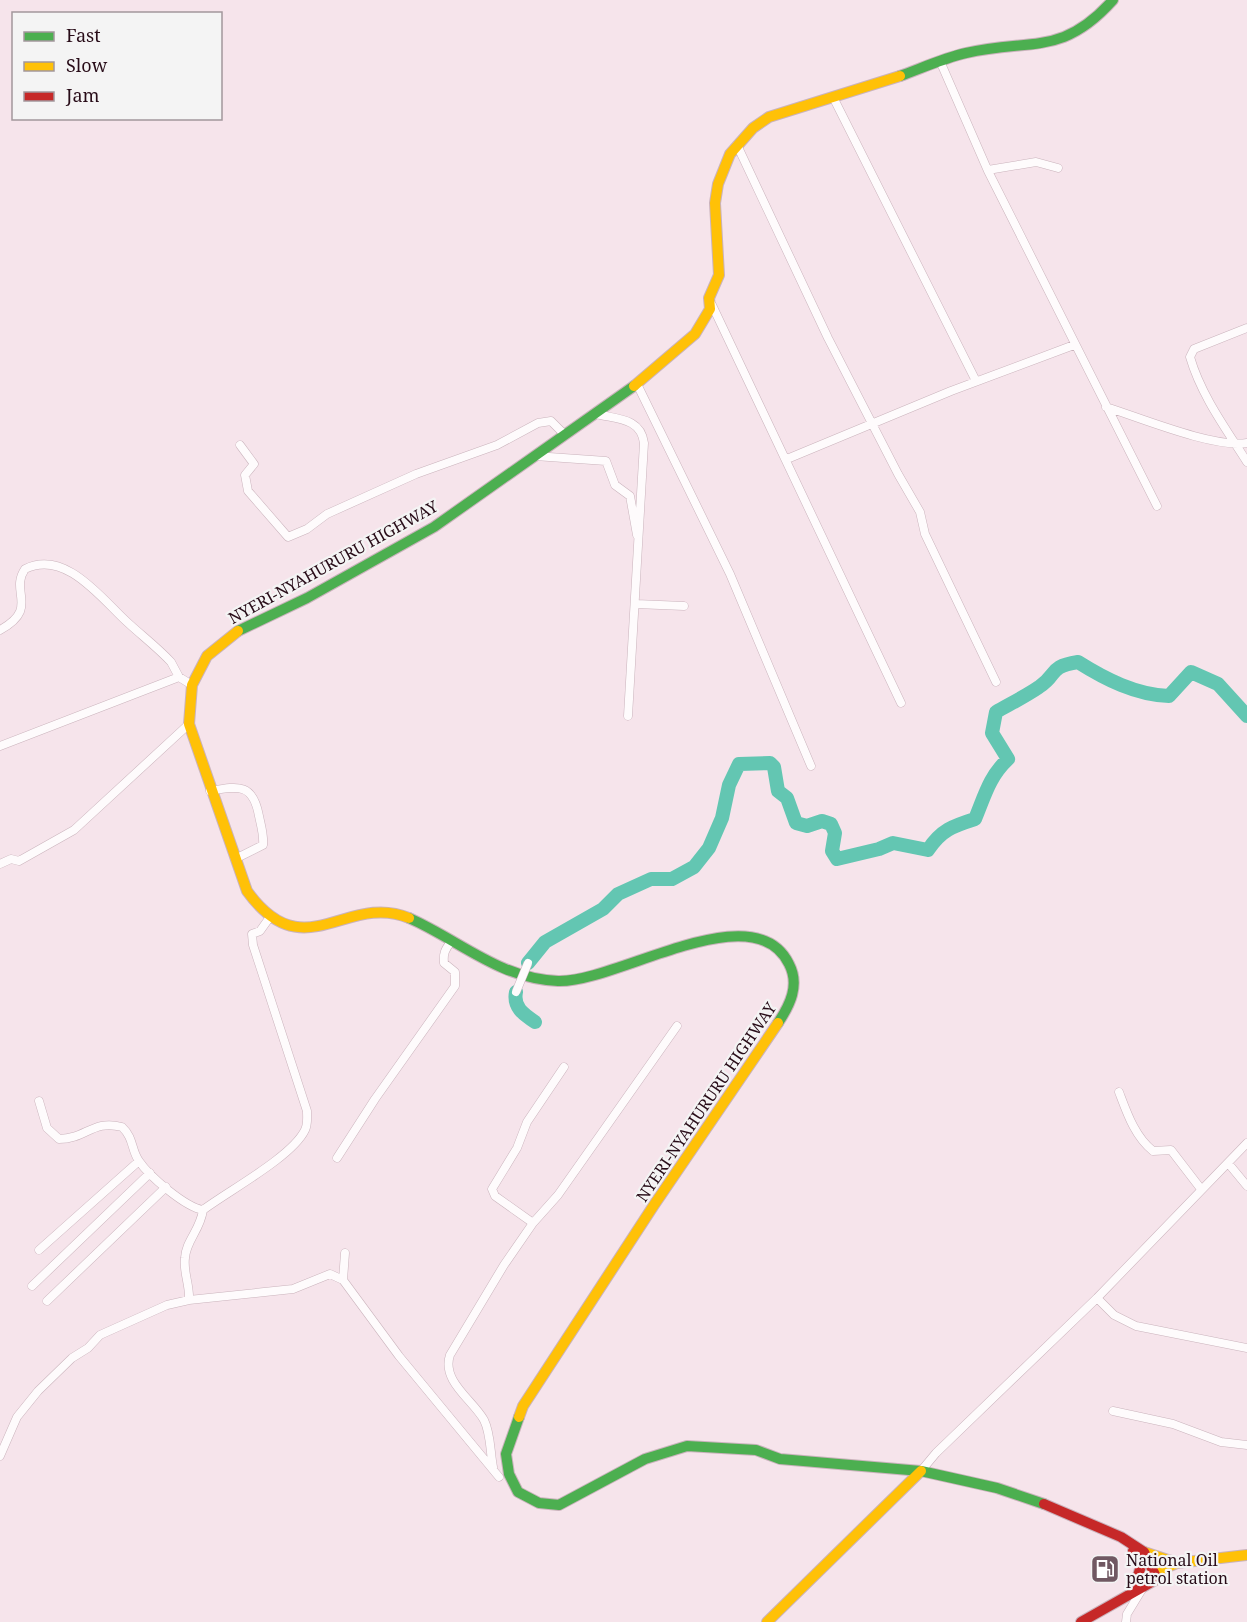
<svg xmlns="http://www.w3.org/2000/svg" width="1247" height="1622" font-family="'Noto Serif',serif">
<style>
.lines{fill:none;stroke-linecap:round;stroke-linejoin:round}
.river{stroke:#63c6b2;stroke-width:14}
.street-casing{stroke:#cab3bc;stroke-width:9}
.fast-casing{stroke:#cab3bc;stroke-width:12}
.slow-casing{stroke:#cab3bc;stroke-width:12}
.jam-casing{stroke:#cab3bc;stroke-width:12}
.street{stroke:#fefbfc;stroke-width:8}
.fast{stroke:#4caf50;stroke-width:10}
.slow{stroke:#ffc107;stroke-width:10}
.jam{stroke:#c62828;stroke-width:10}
.street-bridge-casing{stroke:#cab3bc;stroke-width:9;stroke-linecap:butt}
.street-bridge{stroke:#fefbfc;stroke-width:8}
.labels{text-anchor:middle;stroke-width:4.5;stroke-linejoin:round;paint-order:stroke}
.street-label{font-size:16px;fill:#280c18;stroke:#f4f4f4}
.poi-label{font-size:16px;fill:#280c18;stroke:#f4f4f4;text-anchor:start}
</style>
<rect width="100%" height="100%" fill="#f6e4eb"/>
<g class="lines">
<!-- river -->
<path class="river" d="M528 963 545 942 603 909 618 894 651 879H672L694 867 709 848 722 818 729 785 739 764 770 763 774 767 778 791 787 798 796 823 807 826 822 821 831 824 835 833 832 851 837 859 879 849 893 843 928 850C941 830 953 826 975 819 985 795 989 777 1008 759L992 733 996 712C1010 704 1026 696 1039 687 1059 674 1047 667 1078 662 1105 679 1136 695 1169 696L1191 672 1218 684 1247 716
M516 992C513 1007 523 1014 535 1022"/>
<!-- street casing -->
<g class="street-casing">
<path id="street" d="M940 61 988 171 1157 506
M833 97 976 381
M737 145 828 338 898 474 920 512 925 534 996 682
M988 170 1036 162 1058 168
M712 305 901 703
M1247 328 1194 349 1190 357C1201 395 1226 429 1247 462
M637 384 730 574 811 766
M1106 407C1141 418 1213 448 1247 443
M596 414C617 419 641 418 644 443L628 716
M240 445 254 464 245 475 248 491 288 537 307 529 327 514 416 474 497 445 538 423 551 421 564 434
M535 456 606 461 615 485 630 496 637 535
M787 459 951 391 1074 345
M636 604 684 606
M0 630C40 608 9 592 25 569 65 549 101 598 126 621 141 635 157 647 171 662L179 677 192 685
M0 746 179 677
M210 791C239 786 253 783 259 816 261 826 264 835 263 845L235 859
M0 864 11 859 19 861 74 830 189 724
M1119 1092C1127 1113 1135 1137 1153 1151L1171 1150 1201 1189
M39 1101 47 1128 59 1139C86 1139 93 1119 122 1127 134 1138 131 1150 139 1161 149 1176 185 1207 203 1210 200 1231 186 1240 185 1258 183 1272 190 1285 189 1300
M337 1158 375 1099 455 986V972L444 963C443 954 445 949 451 942
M1228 1163 1247 1186
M203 1210C228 1191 292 1157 305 1130 308 1124 307 1118 307 1111L253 945 252 934 260 931 270 917
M533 1223 495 1196 492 1189 517 1148 527 1122 564 1067
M39 1250 139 1161
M343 1280 345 1253
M32 1286 150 1173
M1097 1298 1114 1315 1136 1326 1247 1348
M47 1301 166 1187
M1113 1411 1173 1424 1221 1442 1247 1445
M0 1456 17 1417 38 1391 72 1358 88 1348 100 1335 167 1305 189 1300 293 1289 330 1274 343 1280 399 1356 499 1477
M493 1467C490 1452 491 1434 484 1420 473 1400 441 1381 450 1355L504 1265 533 1223 558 1195 677 1026
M921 1471 936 1453 1097 1298 1247 1143
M1126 1622 1127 1614 1141 1591"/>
</g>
<!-- fast casing -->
<g class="fast-casing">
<path id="fast" d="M900 76C922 68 944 58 966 53 1031 38 1062 57 1113 0
M238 631 307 598 434 527 634 386
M409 918C459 940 500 979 558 981 617 983 754 892 789 964 800 985 790 1005 778 1023
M519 1417 506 1454 509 1474 518 1492 539 1503 559 1505 645 1459 687 1446 756 1450 780 1459 921 1471 997 1488 1044 1504"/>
</g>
<!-- slow casing -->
<g class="slow-casing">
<path id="slow" d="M634 386 695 334 710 309 709 298 719 275 715 203 718 184 730 154 753 128 769 117 900 76
M238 631 207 656 192 685 189 724 247 891C304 970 346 892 409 918
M519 1417 523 1406 654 1205 778 1023
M1144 1552 1177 1563
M1154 1573 1177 1563 1247 1555
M767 1622 921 1471"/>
</g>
<!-- jam casing -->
<g class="jam-casing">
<path id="jam" d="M1044 1504 1121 1537 1144 1552 1157 1579 1081 1622
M1133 1551 1141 1566 1136 1582"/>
</g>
<!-- street -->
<use href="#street" class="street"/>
<!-- fast -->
<use href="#fast" class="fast"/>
<!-- slow -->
<use href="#slow" class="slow"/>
<!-- jam -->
<use href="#jam" class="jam"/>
<!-- street-bridge casing -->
<g class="street-bridge-casing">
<path id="street-bridge" d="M516 992 528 963"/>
</g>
<!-- street-bridge -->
<use href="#street-bridge" class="street-bridge"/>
</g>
<!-- icons -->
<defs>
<g id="fuel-square" transform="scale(1.5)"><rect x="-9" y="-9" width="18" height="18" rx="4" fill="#705862" stroke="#f4f4f4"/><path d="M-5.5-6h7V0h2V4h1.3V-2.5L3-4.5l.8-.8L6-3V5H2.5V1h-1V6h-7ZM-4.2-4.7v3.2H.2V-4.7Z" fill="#fff"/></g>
</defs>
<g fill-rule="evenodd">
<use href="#fuel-square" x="1105" y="1569"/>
</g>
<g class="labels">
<!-- street labels -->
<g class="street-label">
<text transform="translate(333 562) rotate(-29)" y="6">NYERI-NYAHURURU HIGHWAY</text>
<text transform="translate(706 1102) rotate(-56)" y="6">NYERI-NYAHURURU HIGHWAY</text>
</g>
<!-- poi labels -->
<g class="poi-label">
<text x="1126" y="1566">National Oil<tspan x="1126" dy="18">petrol station</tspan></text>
</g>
</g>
<!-- legend -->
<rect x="12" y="12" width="210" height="108" fill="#f4f4f4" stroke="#a2979c" stroke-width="1.5"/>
<rect x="24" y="32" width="30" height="9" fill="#4caf50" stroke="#a2979c" stroke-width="1.5"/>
<text x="66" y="42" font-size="18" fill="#280c18">Fast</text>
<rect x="24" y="62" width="30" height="9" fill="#ffc107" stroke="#a2979c" stroke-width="1.5"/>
<text x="66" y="72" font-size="18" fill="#280c18">Slow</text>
<rect x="24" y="92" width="30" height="9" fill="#c62828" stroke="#a2979c" stroke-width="1.5"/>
<text x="66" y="102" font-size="18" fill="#280c18">Jam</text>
</svg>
